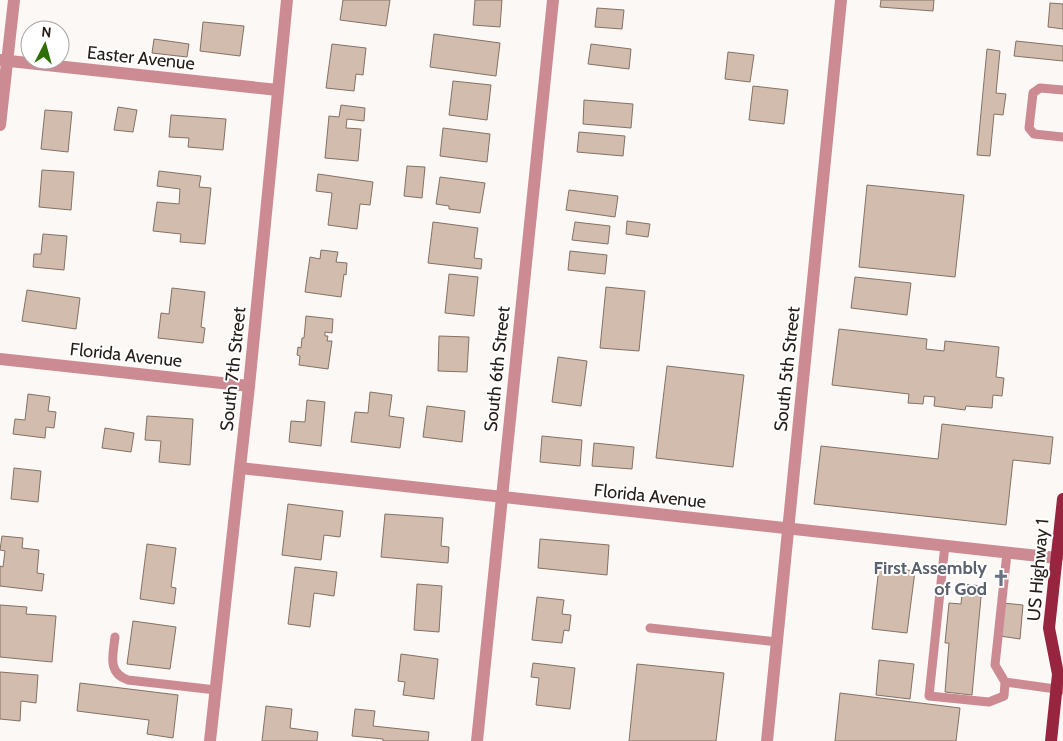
<svg xmlns="http://www.w3.org/2000/svg" width="1063" height="741" font-family="Cabin,sans-serif">
<style>
.building{fill:#d1bcad;stroke:#857164}
.lines{fill:none;stroke-linecap:round;stroke-linejoin:round}
.service{stroke:#cc8b92;stroke-width:9}
.minor{stroke:#cc8b92;stroke-width:12}
.tertiary{stroke:#cc8b92;stroke-width:12}
.primary{stroke:#982540;stroke-width:12}
.labels{text-anchor:middle;stroke-width:4;stroke-linejoin:round;paint-order:stroke}
.street-label{font-size:18px;fill:#251d18;stroke:#fff}
.worship-label{font-size:18px;font-weight:bold;fill:#5b616d;stroke:#fff;text-anchor:end}
</style>
<rect width="100%" height="100%" fill="#fcf8f5"/>
<!-- building -->
<path class="building" d="M343 0H390L386 26 340 20Z
M475 0H502L500 27 473 25Z
M881 0H934L933 11 880 7Z
M1050 3 1063 4V29L1048 27Z
M597 8 624 10 622 29 595 27Z
M203 22 244 26 240 56 200 51Z
M434 34 500 43 496 76 430 67Z
M154 39 189 44 187 57 152 53Z
M1016 41 1063 46V61L1014 56Z
M332 44 366 48 363 75 356 74 354 91 326 88Z
M591 44 631 49 629 69 588 64Z
M987 49 1000 51 996 93 1006 94 1003 115 994 114 990 156 977 155Z
M728 52 754 55 750 82 725 79Z
M453 81 491 85 487 120 449 115Z
M753 86 788 90 784 124 749 120Z
M584 100 633 104 631 128 583 124Z
M341 105 365 108 364 121 347 119 346 128 361 129 358 161 325 158 329 116 339 117Z
M118 107 137 110 133 132 114 130Z
M45 110 72 112 68 152 41 149Z
M171 115 226 119 223 150 188 147 189 138 169 137Z
M443 128 490 134 487 162 440 156Z
M579 132 625 136 623 156 577 152Z
M407 166 425 167 422 198 404 196Z
M42 170 74 172 71 210 39 207Z
M159 171 201 176 199 187 211 188 205 244 180 242 181 234 153 231 157 202 179 204 180 189 157 186Z
M318 174 373 182 370 205 360 204 357 229 328 225 332 193 316 191Z
M440 177 485 183 480 213 449 209V206L436 204Z
M867 185 964 195 955 277 859 267Z
M569 190 618 196 615 217 566 210Z
M627 221 650 224 648 237 626 234Z
M433 222 478 228 474 258 482 259 481 269 428 263Z
M575 222 610 226 608 244 572 240Z
M43 234 67 236 64 270 33 267 34 254H41Z
M321 250 338 252 336 262 347 263 346 275 344 274 341 297 305 292 310 257 320 259Z
M570 251 607 255 605 274 568 270Z
M449 274 478 277 474 316 445 313Z
M855 277 911 283 907 315 851 308Z
M606 287 645 291 639 351 600 348Z
M172 288 205 292 201 327 205 328 203 343 158 338 161 313 169 314Z
M27 290 80 298 76 329 22 321Z
M306 316 333 319 332 333 325 332V336H328L327 341H332L328 369 299 365 300 356 297 355 298 347 301 348 302 338H304Z
M839 329 927 339 926 349 944 351 945 341 999 347 996 377 1004 378 1002 396 993 395 992 408 966 406 965 410 934 406 935 397 924 396 923 404 908 403 909 394 832 385Z
M439 336 469 337 467 372 438 371Z
M558 357 587 361 581 406 552 402Z
M667 366 744 375 733 467 656 458Z
M370 392 392 395 389 416 404 418 400 448 351 442 355 412 368 413Z
M28 394 50 397 48 411 56 412 54 428 46 427 45 438 13 434 15 419 25 420Z
M307 400 325 402 321 446 289 442 291 421 305 422Z
M427 406 465 411 462 442 423 437Z
M147 416 193 419 190 465 159 462 161 441 145 440Z
M942 424 1053 437 1050 464 1013 460 1006 525 814 504 821 446 938 459Z
M105 428 134 433 131 452 102 448Z
M542 436 582 440 580 466 540 462Z
M594 443 634 447 632 469 592 466Z
M14 468 41 471 38 502 11 499Z
M288 504 343 511 340 537 324 535 321 560 282 555Z
M385 514 443 518 441 546 449 547 448 563 381 557Z
M2 536 23 538 22 548 39 550 37 573 44 574 42 591 0 586V566L3 567 5 551 0 550Z
M540 539 609 545 607 575 538 568Z
M147 544 176 548 171 587 176 588 174 604 140 599Z
M295 567 337 572 334 596 314 593 310 627 288 624Z
M879 567 915 571 907 633 872 629Z
M417 584 442 586 439 632 414 630Z
M963 584 982 586 972 695 945 692 949 643H945L949 603 961 604Z
M537 597 564 600 562 614 571 615 569 631 564 630 562 643 532 640Z
M1003 603 1023 605 1020 639 1000 636Z
M0 605 27 607 26 614 56 616 52 662 0 657Z
M133 621 176 627 170 669 127 664Z
M401 654 438 659 434 699 403 695 405 682 398 681Z
M879 660 914 664 910 699 876 695Z
M533 663 575 668 570 709 536 705 539 678 531 677Z
M637 664 724 673 716 741H629Z
M0 672 38 675 36 703 21 701 20 721 0 719Z
M80 683 178 695 173 738 147 734 149 720 77 711Z
M840 693 960 708 956 741H835Z
M266 706 292 709 290 728 318 732 317 741H262Z
M355 709 375 711 373 726 429 732 428 741H383V739L352 736Z"/>
<g class="lines">
<!-- service -->
<path class="service" d="M1063 90 1040 88 1033 93 1029 128 1034 134 1063 137
M945 545 929 696 989 702 1004 696 1005 682
M1007 553 995 665 1005 682 1063 690
M650 628 777 642
M115 637C113 655 107 673 128 680L216 690"/>
<!-- minor -->
<path class="minor" d="M0 60 278 90
M0 125 14 0
M0 359 249 386
M240 468 1057 558
M477 741 553 0
M767 741 841 0"/>
<!-- tertiary -->
<path class="tertiary" d="M210 741 249 386 287 0"/>
<!-- primary -->
<path class="primary" d="M1051 741 1058 674 1049 628 1063 499"/>
</g>
<!-- icons -->
<defs>
<g id="church-bare" transform="scale(1.35)"><path d="M-1.2-6h2.4v3.5h3.3v2.4h-3.3V6h-2.4V-.1h-3.3v-2.4h3.3Z" fill="#6b7280" stroke="#fff" stroke-width="2.5" paint-order="stroke"/></g>
</defs>
<g fill-rule="evenodd">
<use href="#church-bare" x="1001" y="578"/>
</g>
<g class="labels">
<!-- street labels -->
<g class="street-label">
<text transform="translate(141 58) rotate(6)" y="6">Easter Avenue</text>
<text transform="translate(126 355) rotate(6)" y="6">Florida Avenue</text>
<text transform="translate(233 369) rotate(-84)" y="6">South 7th Street</text>
<text transform="translate(497 369) rotate(-84)" y="6">South 6th Street</text>
<text transform="translate(787 369) rotate(-84)" y="6">South 5th Street</text>
<text transform="translate(650 496) rotate(6)" y="6">Florida Avenue</text>
<text transform="translate(1038 570) rotate(-85)" y="6">US Highway 1</text>
</g>
<!-- worship labels -->
<g class="worship-label">
<text x="987" y="574">First Assembly<tspan x="987" dy="21">of God</tspan></text>
</g>
</g>
<!-- north arrow -->
<g transform="translate(45 45) rotate(6)"><circle r="24" fill="#ffffff" stroke="#a8a5a3"/>
<path d="M0-4L9 19L0 12L-9 19Z" fill="#2f6f05"/>
<text y="-8" font-size="14" font-weight="bold" text-anchor="middle" fill="#251d18">N</text>
</g>
</svg>
